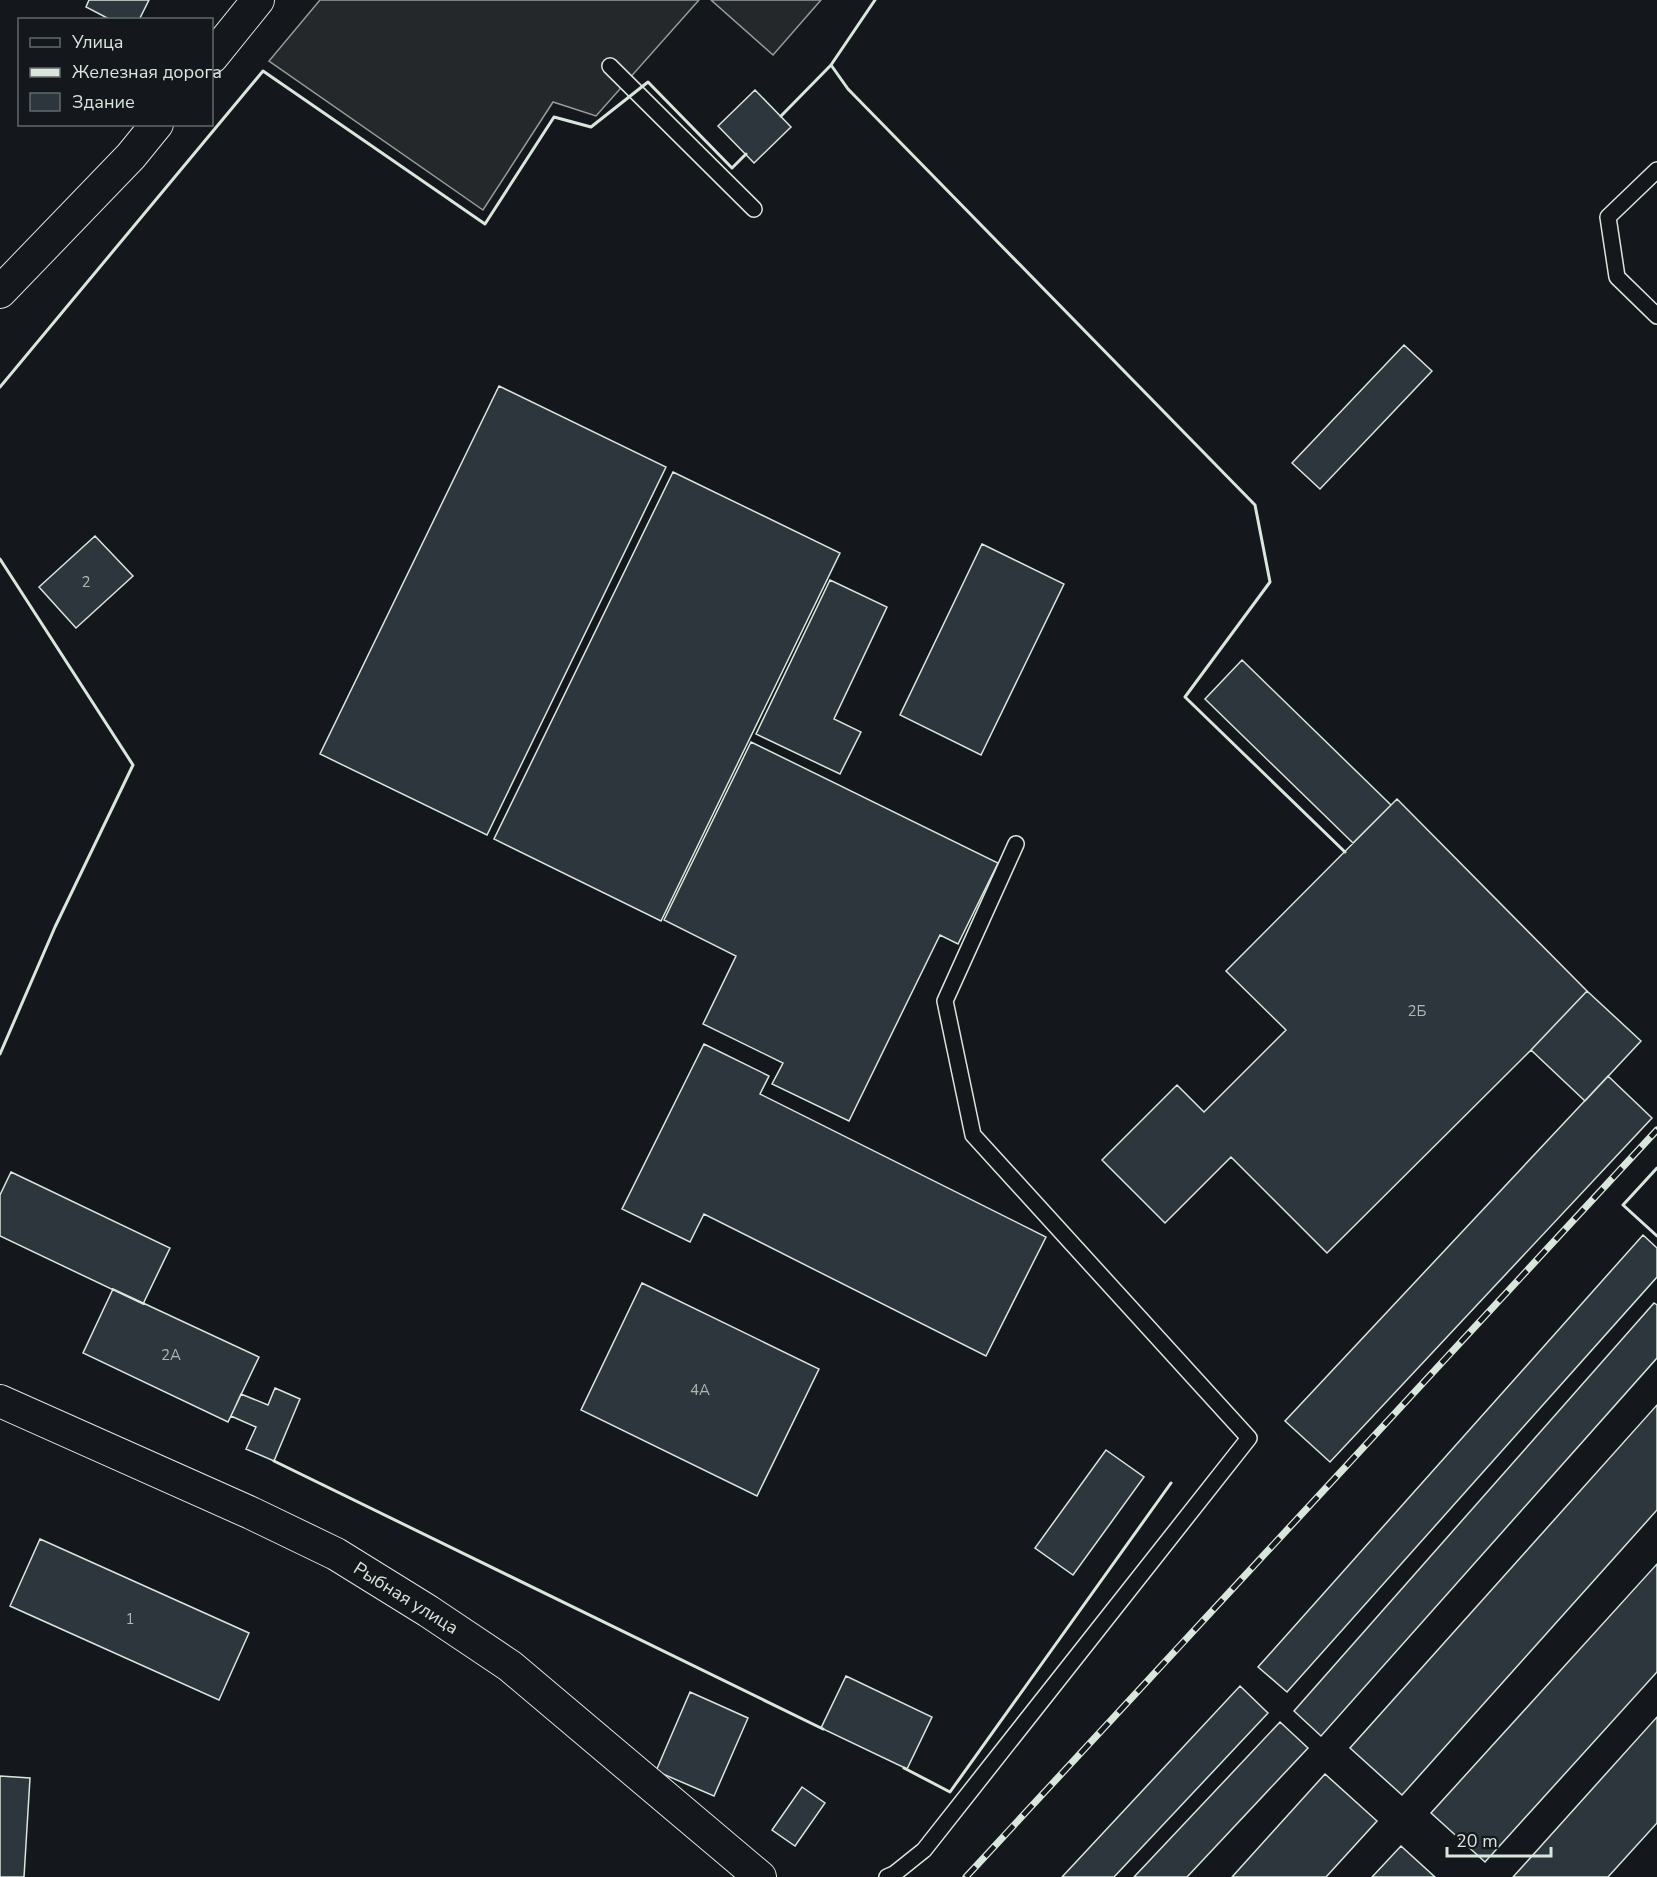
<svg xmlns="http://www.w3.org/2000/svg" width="1657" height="1877" font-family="'Nunito Sans',sans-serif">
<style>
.parking{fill:#24282b;stroke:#939e99;stroke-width:1.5}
.building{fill:#2c363c;stroke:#d8e6dc;stroke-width:1.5}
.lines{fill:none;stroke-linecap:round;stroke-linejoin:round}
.lane-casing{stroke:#d8e6dc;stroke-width:18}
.street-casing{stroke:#d8e6dc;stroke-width:34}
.lane{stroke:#14181c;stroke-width:15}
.street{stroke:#14181c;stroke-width:32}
.rail-casing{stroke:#d8e6dc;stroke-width:7}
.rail{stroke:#14181c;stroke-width:4.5;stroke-dasharray:14;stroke-linecap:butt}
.wall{stroke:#d8e6dc;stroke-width:3}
.labels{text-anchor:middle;stroke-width:4.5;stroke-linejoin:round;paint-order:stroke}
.number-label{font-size:15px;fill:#adbab4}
.street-label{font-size:18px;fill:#d8e6dc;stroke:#14181c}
</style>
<rect width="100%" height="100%" fill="#14181c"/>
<!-- parking -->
<path class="parking" d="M320 0H699L596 116 553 102 483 210 269 61Z
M711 0H821L773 55Z"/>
<!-- building -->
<path class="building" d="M89 0H149L139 20H111L86 7Z
M755 90 791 127 754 163 718 126Z
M1404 345 1432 371 1320 489 1292 463Z
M499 386 666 467 487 835 320 754Z
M673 472 840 553 661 921 494 839Z
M95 536 133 576 76 628 39 587Z
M982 544 1064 584 981 755 900 715Z
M830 580 887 607 834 719 861 732 840 774 756 734Z
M1242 660 1391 805 1353 843 1205 699Z
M751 742 998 863 958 944 940 935 849 1121 772 1084 783 1063 703 1024 736 956 664 920Z
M1397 799 1587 991 1531 1050 1327 1253 1231 1157 1165 1223 1102 1160 1177 1085 1204 1112 1286 1030 1226 971Z
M1587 991 1641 1041 1585 1101 1531 1050Z
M704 1044 769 1076 760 1094 1046 1237 986 1356 704 1214 690 1242 622 1209Z
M1608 1076 1652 1118 1330 1462 1285 1421Z
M11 1172 170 1248 143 1304 0 1236V1195Z
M1643 1235 1657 1248V1277L1287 1692 1258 1667Z
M642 1283 819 1369 757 1496 581 1410Z
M113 1289 259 1357 228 1422 83 1353Z
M1654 1303 1657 1305V1358L1321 1736 1294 1711Z
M275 1388 300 1399 274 1461 246 1449 256 1427 231 1416 241 1394 268 1405Z
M1657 1405V1510L1402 1795 1350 1748Z
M1106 1450 1144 1477 1073 1575 1035 1548Z
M40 1539 249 1633 219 1700 10 1606Z
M1657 1564V1672L1485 1862 1431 1813Z
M846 1676 932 1717 907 1769 821 1728Z
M1240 1686 1268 1713 1114 1877H1062Z
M690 1692 748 1718 714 1796 656 1771Z
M1657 1717V1823L1608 1877H1513Z
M1280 1722 1308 1748 1187 1877H1134Z
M1325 1774 1377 1821 1326 1877H1232Z
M0 1776 30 1778 24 1877H0Z
M802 1787 825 1803 795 1846 772 1830Z
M1401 1846 1435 1877H1372Z"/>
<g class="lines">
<!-- lane casing -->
<g class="lane-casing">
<path id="lane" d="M610 66 754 209
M1657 170 1608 217 1617 277 1657 316
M887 1877 894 1874 924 1850 1249 1438 973 1135 945 1001 1016 844"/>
</g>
<!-- street casing -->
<g class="street-casing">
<path id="street" d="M212 57 258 0
M0 292 131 156 157 124
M0 1401 251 1513 336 1554 428 1611 510 1666 760 1877"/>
</g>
<!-- lane -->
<use href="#lane" class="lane"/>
<!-- street -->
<use href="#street" class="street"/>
<!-- rail casing -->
<g class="rail-casing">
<path id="rail" d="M966 1877 1657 1130"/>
</g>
<!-- rail -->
<use href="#rail" class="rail"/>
<!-- wall -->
<path class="wall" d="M875 0 831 65 848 89 1255 505 1270 582 1185 697 1345 852
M781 116 831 65
M0 387 263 71 485 224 554 117 591 127 648 82 732 168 746 154
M0 559 133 765 55 927 0 1054
M1657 1168 1623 1205 1657 1236
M274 1461 823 1729
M904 1768 950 1792 1171 1483"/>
</g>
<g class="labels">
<!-- number labels -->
<g class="number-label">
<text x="86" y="587">2</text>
<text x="1417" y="1016">2Б</text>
<text x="171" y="1360">2А</text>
<text x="700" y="1395">4А</text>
<text x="130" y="1624">1</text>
</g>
<!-- street labels -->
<g class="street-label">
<text transform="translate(406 1598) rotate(32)" y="6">Рыбная улица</text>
</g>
</g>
<!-- legend -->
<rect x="18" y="18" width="195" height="108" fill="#14181c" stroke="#626a69" stroke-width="1.5"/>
<rect x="30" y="38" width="30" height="9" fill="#14181c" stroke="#626a69" stroke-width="1.5"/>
<text x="72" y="48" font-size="18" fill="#d8e6dc">Улица</text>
<rect x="30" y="68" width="30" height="9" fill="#d8e6dc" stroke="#626a69" stroke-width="1.5"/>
<text x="72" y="78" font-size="18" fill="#d8e6dc">Железная дорога</text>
<rect x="30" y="93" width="30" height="18" fill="#2c363c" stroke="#626a69" stroke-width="1.5"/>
<text x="72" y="108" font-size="18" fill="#d8e6dc">Здание</text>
<!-- scale -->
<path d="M1447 1847v9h104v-9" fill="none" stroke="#d8e6dc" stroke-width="3"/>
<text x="1456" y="1847" font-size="18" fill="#d8e6dc" stroke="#14181c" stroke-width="4.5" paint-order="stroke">20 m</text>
</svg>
